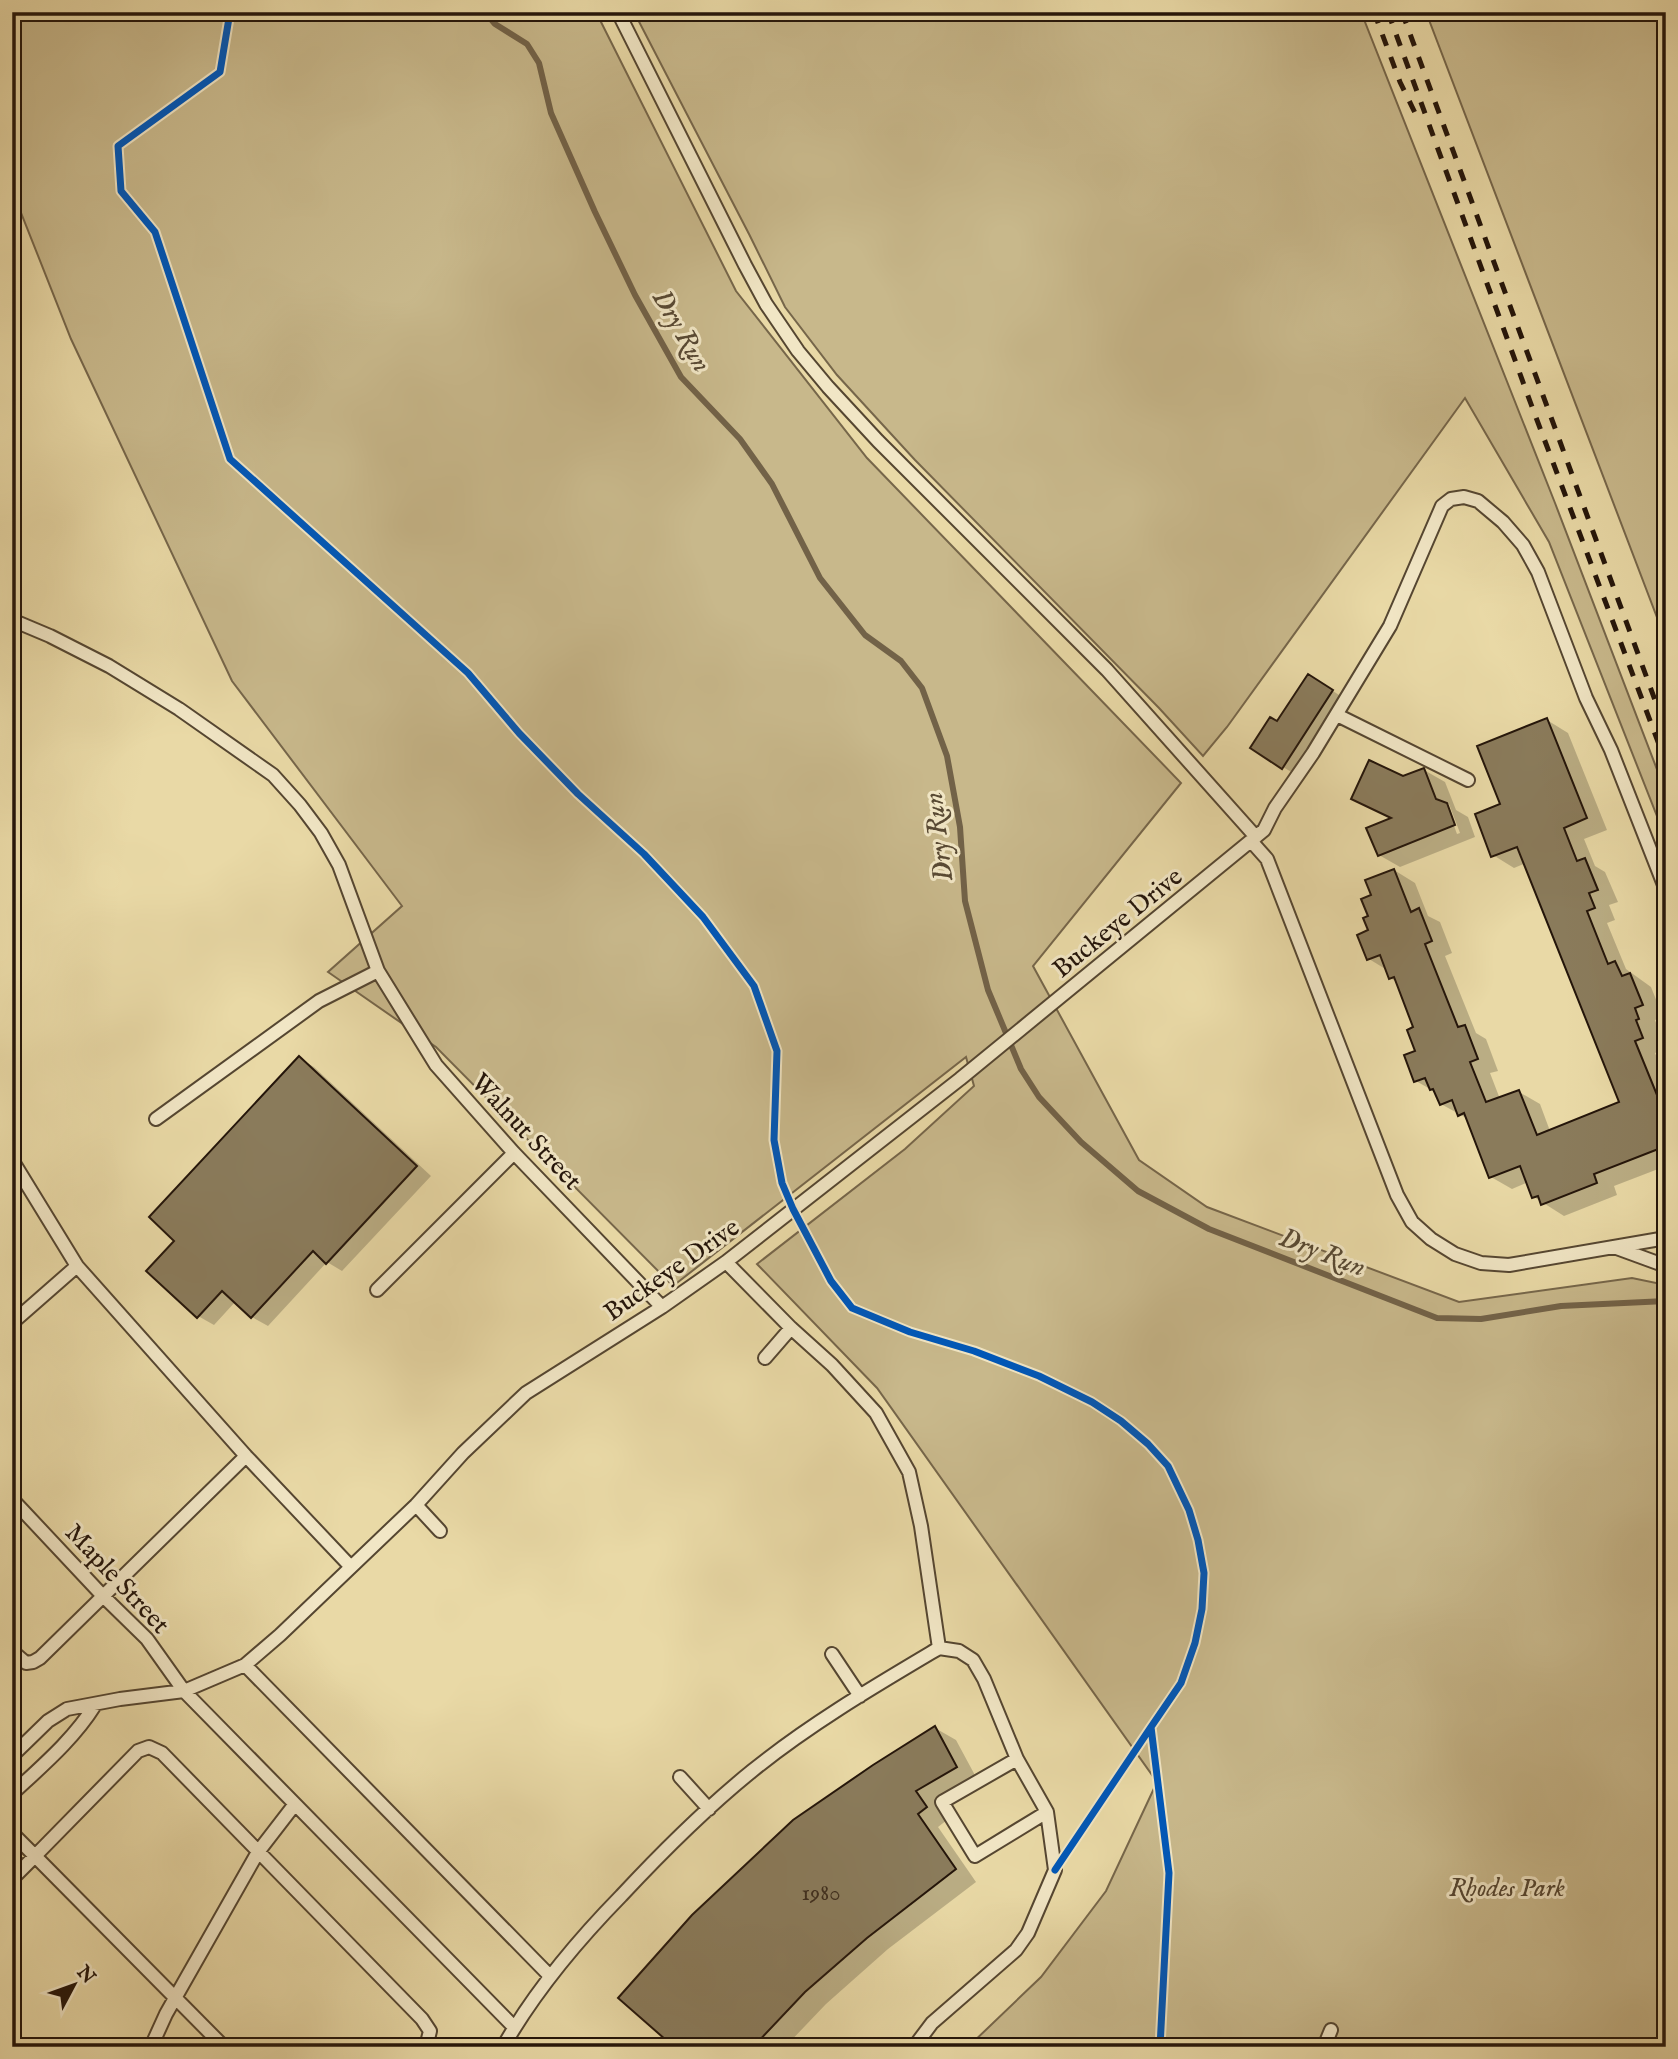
<svg xmlns="http://www.w3.org/2000/svg" width="1678" height="2059" font-family="'IM FELL English',serif">
<style>
.green{fill:#c8b88b;stroke:#76664a;stroke-width:2}
.shadow{fill:#0003;fill-rule:evenodd}
.lines{fill:none;stroke-linecap:round;stroke-linejoin:round}
.stream{stroke:#726248;stroke-width:6}
.building{fill:#8a7b5b;stroke:#24150a;stroke-width:2}
.service-casing{stroke:#554631;stroke-width:16}
.service{stroke:#f1e6c5;stroke-width:12}
.rail{stroke:#24150a;stroke-width:5;stroke-dasharray:12 12;stroke-linecap:butt}
.cycleway-casing{stroke:#f1e6c5;stroke-width:11}
.cycleway{stroke:#0057b8;stroke-width:7}
.labels{text-anchor:middle;stroke-width:6;stroke-linejoin:round;paint-order:stroke}
.number-label{font-size:23px;fill:#3e2e1e}
.street-label{font-size:26px;fill:#24150a;stroke:#f1e6c5}
.park-label{font-size:26px;font-style:italic;fill:#554631;stroke:#f1e6c5}
.water-label{font-size:28px;font-style:italic;fill:#584933;stroke:#f1e6c5}
</style>
<rect width="100%" height="100%" fill="#e9d9a6"/>
<filter id="stains"><feTurbulence type="fractalNoise" baseFrequency=".00286" numOctaves="4"/><feColorMatrix values="0 0 0 0 .2 0 0 0 0 .09 0 0 0 0 .02 0 0 0 .5 -.17"/></filter>
<radialGradient id="worn" r=".72"><stop offset=".6" stop-color="#630" stop-opacity="0"/><stop offset="1" stop-color="#630" stop-opacity=".3"/></radialGradient>
<!-- green -->
<path class="green" d="M12 12H596L736 291 867 458 1181 783 1033 966 1139 1160 1207 1207 1459 1302 1632 1278 1666 1285V2047H968L1041 1977 1106 1891 1157 1782 877 1388 757 1264 905 1149 974 1086 966 1057 673 1286 436 1047 328 972 402 906 232 681 71 339 12 190Z
M634 12H1361L1555 503 1666 793V839L1549 542 1465 398 1227 727 1203 756 1159 708 915 460 837 375 785 307 749 234Z
M1426 12H1666V641Z"/>
<!-- shadow -->
<path class="shadow" d="M1324 685 1348 701 1298 776 1283 767 1278 723Z
M1547 720 1568 733 1607 830 1584 839 1595 866 1605 872 1618 902 1609 905 1615 920 1607 923 1626 969 1651 987 1663 1017 1655 1020 1659 1031 1656 1032 1663 1050 1655 1053 1666 1079V1166L1614 1186 1617 1195 1564 1216 1534 1197 1528 1182 1512 1189 1491 1177 1468 1119 1441 1104 1437 1093 1416 1081 1417 1052 1415 1028 1397 982 1390 978 1387 970 1369 959 1370 917 1373 896 1394 870 1415 883 1428 916 1440 922 1452 953 1445 956 1476 1033 1486 1039 1498 1071 1490 1073 1500 1099 1519 1092 1540 1104 1550 1131 1621 1103 1526 863 1514 868 1493 855 1502 805Z
M1424 770 1445 782 1456 810 1468 817 1475 837 1400 867 1379 855 1393 819 1353 798ZM1446 804H1449L1460 833 1457 834Z
M299 1058 314 1067 431 1176 342 1271 327 1262 268 1326 252 1317 236 1301 214 1325 198 1316 177 1241Z
M935 1728 956 1740 977 1779 935 1803 947 1820 938 1827 976 1882 888 1949 826 2004 785 2047H668Z"/>
<g class="lines">
<!-- stream -->
<path class="stream" d="M485 12 495 24 527 44 539 63 551 113 595 212 635 295 681 377 740 439 772 484 820 578 865 635 901 661 922 688 947 756 960 827 965 901 988 990 1021 1069 1039 1097 1081 1142 1138 1191 1209 1229 1437 1318 1481 1319 1561 1306 1666 1301"/>
</g>
<!-- building -->
<path class="building" d="M1308 674 1333 690 1282 769 1250 748 1270 717 1277 721Z
M1547 718 1587 818 1564 828 1577 861 1585 858 1598 890 1589 893 1595 908 1587 911 1608 964 1615 961 1622 976 1630 973 1643 1005 1635 1008 1639 1019 1636 1020 1643 1038 1635 1041 1666 1117V1146L1594 1174 1597 1183 1541 1205 1538 1196 1532 1198 1520 1166 1489 1178 1464 1113 1458 1116 1452 1100 1440 1105 1433 1089 1430 1090 1425 1078 1414 1082 1404 1055 1415 1051 1407 1030 1413 1027 1394 977 1389 979 1380 955 1367 960 1357 935 1368 930 1363 918 1368 916 1361 899 1371 895 1365 880 1394 869 1411 912 1419 908 1432 941 1425 944 1458 1027 1465 1025 1478 1059 1470 1062 1486 1102 1519 1090 1537 1135 1619 1102 1517 847 1491 857 1475 814 1500 804 1477 746Z
M1369 760 1403 776 1424 768 1436 799 1447 803 1455 825 1378 856 1366 828 1391 818 1351 799Z
M299 1056 417 1166 326 1264 313 1251 251 1318 222 1291 197 1318 146 1271 174 1241 149 1217Z
M935 1726 957 1767 916 1791 927 1807 918 1814 956 1869 867 1938 805 1992 753 2047H674L618 1998 692 1915 793 1820 873 1765Z"/>
<g class="lines">
<!-- service casing -->
<g class="service-casing">
<path id="service" d="M618 12 745 265 766 304 798 351 828 387 878 441 1107 670 1256 837
M12 620 50 636 109 666 179 709 273 775 300 805 321 833 339 865 378 971 436 1065 514 1153 662 1307
M1337 715 1468 780
M1251 841 1267 859 1397 1195 1412 1222 1431 1239 1455 1254 1481 1263 1509 1265 1666 1238
M156 1119 319 1001 378 971
M12 1160 77 1266 246 1456 351 1567
M1614 1247 1666 1266
M377 1290 514 1153
M12 1323 77 1266
M765 1358 791 1328
M12 1499 102 1595 147 1639 184 1691 514 2027
M416 1505 440 1531
M939 1648 959 1651 973 1660 984 1679 1017 1759 1047 1812 975 1856 942 1802 1017 1759
M12 1651 26 1663 33 1662 40 1658 246 1456
M832 1654 860 1696
M245 1665 550 1976
M12 1756 48 1721 67 1709 120 1699 184 1691 245 1665 280 1635 416 1505 463 1453 526 1393 662 1307 726 1262 960 1079 1264 830 1275 808 1313 753 1390 626 1442 506 1451 499 1464 497 1478 501 1503 522 1523 545 1538 572 1586 698 1611 750 1666 890
M680 1777 709 1809
M12 1794C42 1766 73 1740 95 1705
M12 1833 35 1856 12 1879
M151 2047 166 2014 258 1852 295 1804
M224 2047 35 1856 138 1751 149 1747 162 1753 422 2019 430 2031 426 2047
M503 2047C535 1991 576 1942 621 1896 662 1852 705 1809 752 1771 810 1724 875 1686 939 1648L921 1526 909 1472 876 1413 832 1365 791 1328 726 1262
M914 2047 932 2023 1016 1950 1028 1933 1055 1870 1047 1812
M1324 2047 1331 2030"/>
</g>
<!-- service -->
<use href="#service" class="service"/>
<!-- rail -->
<path class="rail" d="M1374 12 1400 82 1418 119
M1388 12 1531 404 1666 763
M1402 12 1666 730"/>
<!-- cycleway casing -->
<g class="cycleway-casing">
<path id="cycleway" d="M226 12 229 18 220 72 118 146 121 191 155 232 230 459 468 673 519 733 578 794 644 854 703 917 754 986 777 1051 774 1140 782 1183 793 1209 831 1281 852 1308 910 1332 974 1351 1039 1376 1092 1402 1121 1421 1148 1444 1168 1466 1189 1510 1198 1540 1204 1573 1202 1609 1195 1643 1181 1683 1151 1727 1169 1873 1160 2047
M1055 1870 1151 1727"/>
</g>
<!-- cycleway -->
<use href="#cycleway" class="cycleway"/>
</g>
<g class="labels">
<!-- number labels -->
<g class="number-label">
<text x="821" y="1900">1980</text>
</g>
<!-- street labels -->
<g class="street-label">
<text transform="translate(1117 922) rotate(-39)" y="9">Buckeye Drive</text>
<text transform="translate(527 1131) rotate(47)" y="9">Walnut Street</text>
<text transform="translate(671 1269) rotate(-35)" y="9">Buckeye Drive</text>
<text transform="translate(118 1578) rotate(47)" y="9">Maple Street</text>
</g>
<!-- park labels -->
<g class="park-label">
<text x="1507" y="1896">Rhodes Park</text>
</g>
<!-- water labels -->
<g class="water-label">
<text transform="translate(683 330) rotate(60)" y="10">Dry Run</text>
<text transform="translate(937 837) rotate(-97)" y="10">Dry Run</text>
<text transform="translate(1323 1251) rotate(21)" y="10">Dry Run</text>
</g>
</g>
<!-- margin -->
<rect width="1678" height="2059" fill="none" stroke="#e9d9a6" stroke-width="42"/>
<rect x="14" y="14" width="1650" height="2031" fill="none" stroke="#24150a" stroke-width="3.5"/>
<rect x="21" y="21" width="1636" height="2017" fill="none" stroke="#24150a" stroke-width="2"/>
<!-- north arrow -->
<g transform="translate(74 1985) rotate(49)" stroke="#f1e6c5" stroke-width="5" paint-order="stroke">
<path d="M0-5L12 26L0 18L-12 26Z" fill="#24150a"/>
<text y="-10" font-size="19" font-weight="bold" text-anchor="middle" fill="#24150a">N</text>
</g>
<rect width="100%" height="100%" filter="url(#stains)"/>
<rect width="100%" height="100%" fill="url(#worn)"/>
</svg>
